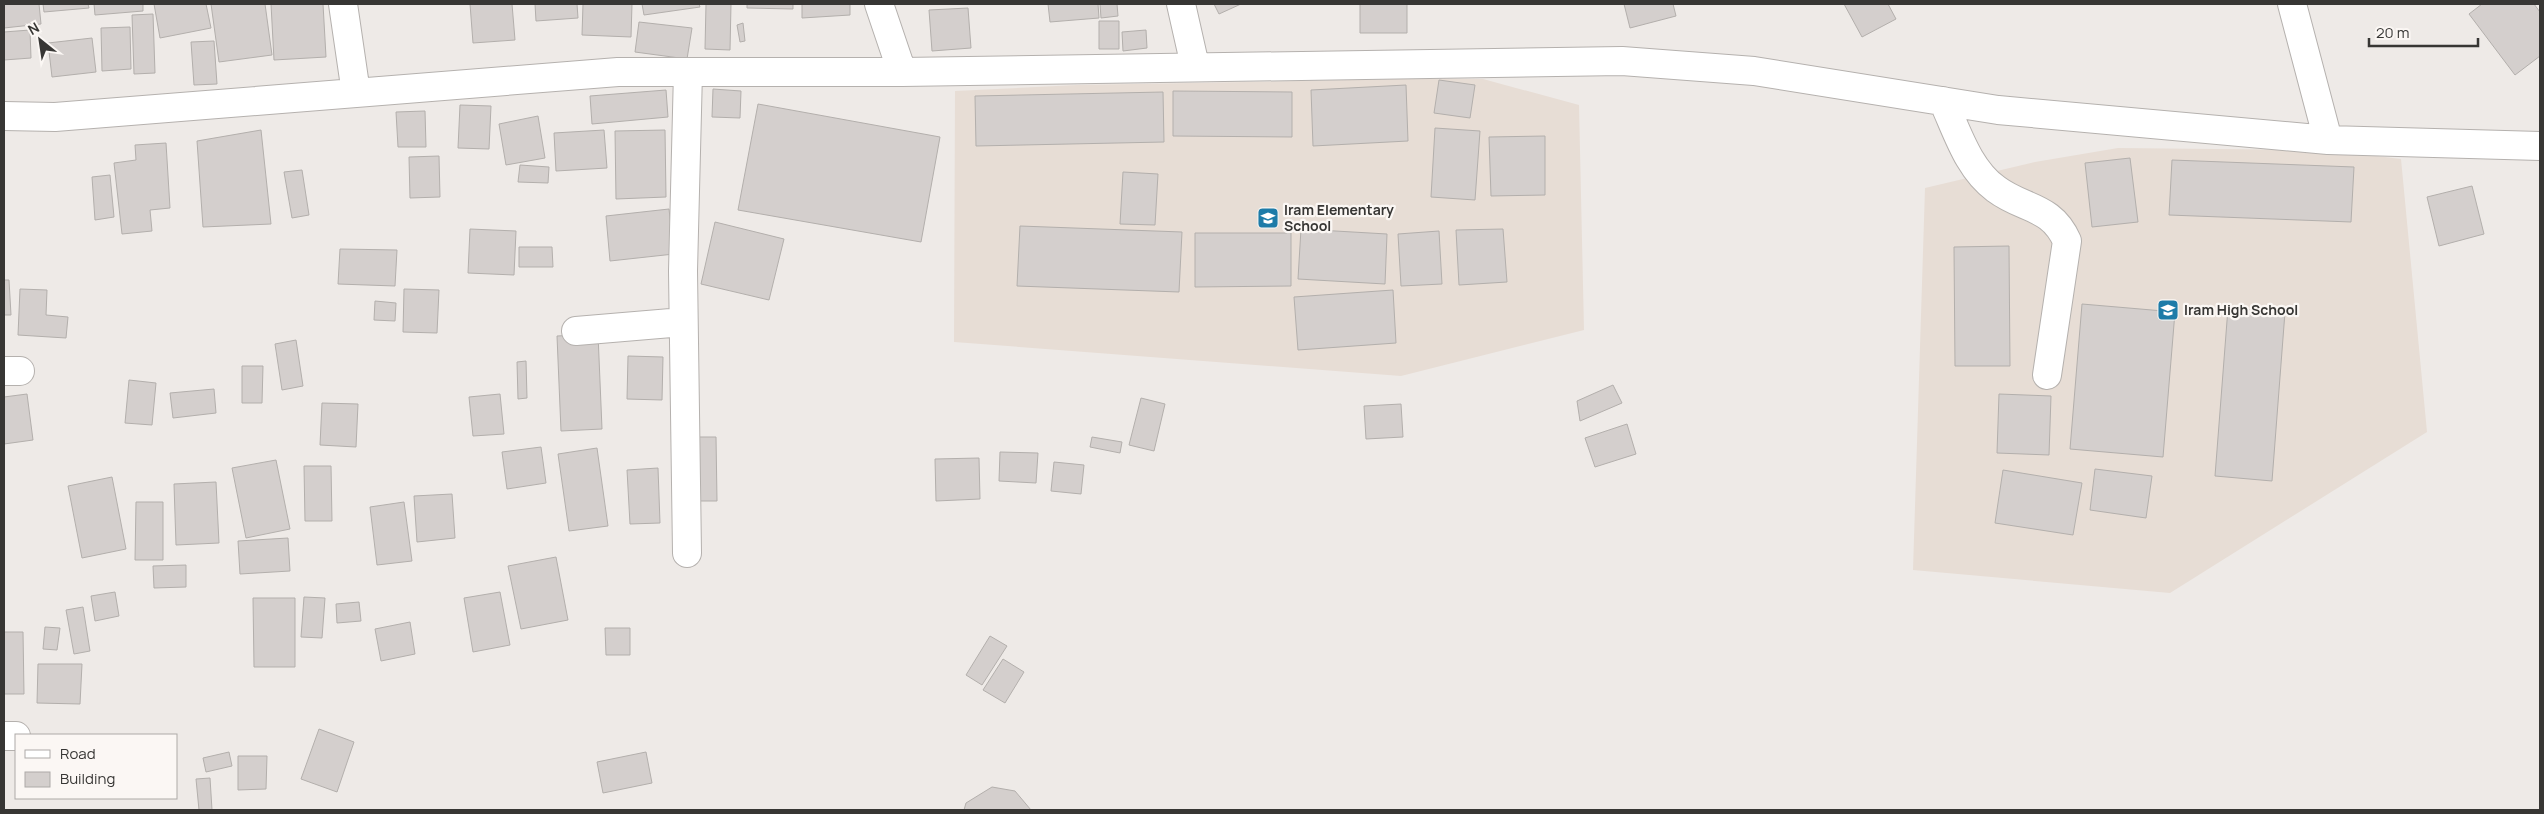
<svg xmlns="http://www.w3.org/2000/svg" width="2544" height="814" font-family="Manrope,sans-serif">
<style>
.built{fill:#e7ddd5}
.building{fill:#d4cfcd;stroke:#b3afac}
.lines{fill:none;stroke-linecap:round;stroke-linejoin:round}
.minor-casing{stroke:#b5b1ae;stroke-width:30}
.minor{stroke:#fff;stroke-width:28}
.labels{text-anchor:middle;stroke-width:4.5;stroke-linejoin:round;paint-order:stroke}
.poi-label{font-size:14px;font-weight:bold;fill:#373634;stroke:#fbf7f4;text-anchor:start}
</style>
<rect width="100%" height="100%" fill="#eeeae7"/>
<!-- built -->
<path class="built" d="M1402 79H1483L1579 105 1584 330 1401 376 954 342 955 91 1077 85Z
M2118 148 2327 150 2401 159 2427 432 2170 593 1913 570 1925 188 2035 162Z"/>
<!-- building -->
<path class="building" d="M4 4H39L41 24 4 28Z
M43 4H88L89 8 44 12Z
M94 4H143V11L95 15Z
M154 4H206L211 28 160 38Z
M211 4H265L272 55 219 62Z
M271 4H323L326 57 274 60Z
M470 4H512L515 40 473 43Z
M535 4H577L578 18 536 21Z
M583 4H632L631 37 582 35Z
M642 4H699L700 7 644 15Z
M706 4H731L730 50 705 49Z
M747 4H793V9L747 8Z
M802 4H850V15L802 18Z
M1048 4H1098L1099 18 1050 22Z
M1100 4H1117L1118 16 1101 18Z
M1214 4H1241L1219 14Z
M1360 4H1407V33H1360Z
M1624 4H1673L1676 16 1630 28Z
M1844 4H1888L1896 19 1862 37Z
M2482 4H2534L2540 12V56L2515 75 2469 14Z
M968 8 971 48 932 51 929 10Z
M153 14 155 73 134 74 132 15Z
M1099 21H1119V49H1099Z
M639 22 692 28 687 59 635 52Z
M743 23 745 41 740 42 737 25Z
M130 27 131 69 102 71 101 28Z
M30 30 31 58 4 60V32Z
M1146 30 1147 48 1123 51 1122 32Z
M92 38 96 72 52 77 48 43Z
M214 41 217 84 194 85 191 42Z
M1439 80 1475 85 1470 118 1434 113Z
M1406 85 1408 141 1313 146 1311 90Z
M713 89 741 91 740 118 712 117Z
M666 90 668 117 592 124 590 96Z
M1173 91 1292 92V137L1173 136Z
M1163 92 1164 142 976 146 975 96Z
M758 104 940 137 921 242 738 210Z
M460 105 491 106 489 149 458 148Z
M425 111 426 147H398L396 112Z
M538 116 545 158 506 165 499 124Z
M1435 128 1480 131 1475 200 1431 197Z
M261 130 271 224 203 227 197 141Z
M604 130 607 168 556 171 554 133Z
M665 130 666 197 616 199 615 131Z
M1545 136V195L1491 196 1489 137Z
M166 143 170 208 150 210 152 231 122 234 114 163 136 160 135 145Z
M439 156 440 197 410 198 409 157Z
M2130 158 2138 222 2092 227 2085 163Z
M2172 160 2354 167 2351 222 2169 215Z
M520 165 549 167 548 183 518 182Z
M302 170 309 215 292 218 284 172Z
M1123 172 1158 174 1155 225 1120 224Z
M110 175 114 217 95 220 92 177Z
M2472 186 2484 234 2439 246 2427 197Z
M669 209 674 254 610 261 606 216Z
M715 222 784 239 769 300 701 284Z
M1020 226 1182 232 1179 292 1017 286Z
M470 229 516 231 514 275 468 273Z
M1301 229 1387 234 1385 284 1298 279Z
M1503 229 1507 282 1459 285 1456 230Z
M1439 231 1442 284 1401 286 1398 234Z
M1195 233H1291V286L1195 287Z
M2009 246 2010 366H1955L1954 247Z
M519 247H552L553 267H519Z
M340 249 397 250 395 286 338 284Z
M4 280H9L11 315H4Z
M20 289 47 290 46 315 68 317 66 338 18 335Z
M404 289 439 290 437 333 403 332Z
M1393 290 1396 343 1298 350 1294 297Z
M375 301 396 303 395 321 374 320Z
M2082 304 2175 312 2163 457 2070 449Z
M2228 308 2285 312 2272 481 2215 476Z
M598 334 602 429 561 431 557 336Z
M296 340 303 386 282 390 275 344Z
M628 356 663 357 662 400 627 399Z
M526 361 527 398 518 399 517 362Z
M242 366H263L262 403H242Z
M129 380 156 383 152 425 125 423Z
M1613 385 1622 403 1580 421 1577 401Z
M214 389 216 413 173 418 170 393Z
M27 394 33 440 4 444V397Z
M500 394 504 434 473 436 469 397Z
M1999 394 2051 396 2049 455 1997 453Z
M1141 398 1165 404 1154 451 1129 445Z
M322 403 358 404 356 447 320 445Z
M1401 404 1403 437 1366 439 1364 406Z
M1627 424 1636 454 1595 467 1585 438Z
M693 437H716L717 501H695Z
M1092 437 1122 442 1120 453 1090 447Z
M541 447 546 483 507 489 502 452Z
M597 448 608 526 569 531 558 454Z
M1000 452 1038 453 1036 483 999 481Z
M979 458 980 499 936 501 935 459Z
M276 460 290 529 246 538 232 468Z
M1054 462 1084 465 1081 494 1051 491Z
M304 466H331L332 521H305Z
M658 468 660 523 630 524 627 470Z
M2095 469 2152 476 2146 518 2090 510Z
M2003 470 2082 483 2073 535 1995 523Z
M112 477 126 549 82 558 68 486Z
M216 482 219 543 176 545 174 484Z
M452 494 455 538 417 542 414 496Z
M136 502H163V560H135Z
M404 502 412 561 377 565 370 507Z
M288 538 290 571 240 574 238 541Z
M556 557 568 620 521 629 508 566Z
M186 565V587L154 588 153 566Z
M115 592 119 616 95 621 91 596Z
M500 592 510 645 473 652 464 598Z
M304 597 325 598 322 638 301 637Z
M253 598H295V667H254Z
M359 602 361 621 337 623 336 604Z
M83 607 90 651 74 654 66 610Z
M410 622 415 654 381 661 375 629Z
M45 627 60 628 57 650 43 649Z
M605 628H630V655H606Z
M4 632H23L24 694H4Z
M990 636 1007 646 982 685 966 675Z
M1003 659 1024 672 1005 703 983 690Z
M38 664H82L80 704 37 703Z
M319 729 354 742 337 792 301 779Z
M229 752 232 766 206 772 203 758Z
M646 752 652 783 603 793 597 762Z
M238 756H267L266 789 238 790Z
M210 778 212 810H199L196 779Z
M992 787 1015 791 1031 810H964L966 803Z"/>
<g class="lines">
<!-- minor casing -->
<g class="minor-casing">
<path id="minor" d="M343 4 356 93
M879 4 902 72
M1181 4 1195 66
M2292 4 2328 140
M1943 101C1957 131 1968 169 1996 189 2024 210 2051 205 2067 241L2047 375
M4 116 55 117 618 72H902L1622 61 1754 71 1998 110 2328 140 2540 146
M576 331 683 322
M4 371H20
M687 553 683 271 688 72
M4 736H16"/>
</g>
<!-- minor -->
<use href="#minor" class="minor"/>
</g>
<!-- icons -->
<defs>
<g id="school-square" transform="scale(1.125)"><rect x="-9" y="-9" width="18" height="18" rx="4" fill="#1d7ba8" stroke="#fbf7f4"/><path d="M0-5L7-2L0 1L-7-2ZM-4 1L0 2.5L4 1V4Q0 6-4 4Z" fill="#fff"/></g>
</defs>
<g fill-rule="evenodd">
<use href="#school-square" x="1268" y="218"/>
<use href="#school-square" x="2168" y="310"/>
</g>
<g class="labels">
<!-- poi labels -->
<g class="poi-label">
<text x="1284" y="215">Iram Elementary<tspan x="1284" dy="16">School</tspan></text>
<text x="2184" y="315">Iram High School</text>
</g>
</g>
<!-- border -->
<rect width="2544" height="814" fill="none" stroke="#373634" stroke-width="10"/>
<!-- legend -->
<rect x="15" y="734" width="162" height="65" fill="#fbf7f4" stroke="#adaaa7"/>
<rect x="25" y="750" width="25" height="8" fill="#ffffff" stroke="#adaaa7"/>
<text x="60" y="759" font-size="15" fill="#373634">Road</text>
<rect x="25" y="772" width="25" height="15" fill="#d4cfcd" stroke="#adaaa7"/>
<text x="60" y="784" font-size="15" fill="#373634">Building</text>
<!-- north arrow -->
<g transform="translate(40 40) rotate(330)" stroke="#fbf7f4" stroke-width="4" paint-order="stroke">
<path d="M0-4L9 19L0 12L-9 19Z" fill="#373634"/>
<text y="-8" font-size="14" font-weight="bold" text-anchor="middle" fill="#373634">N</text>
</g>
<!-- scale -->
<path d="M2369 38v8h109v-8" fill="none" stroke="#373634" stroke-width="2.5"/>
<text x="2376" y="38" font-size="15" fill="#373634" stroke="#fbf7f4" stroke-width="4" paint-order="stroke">20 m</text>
</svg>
